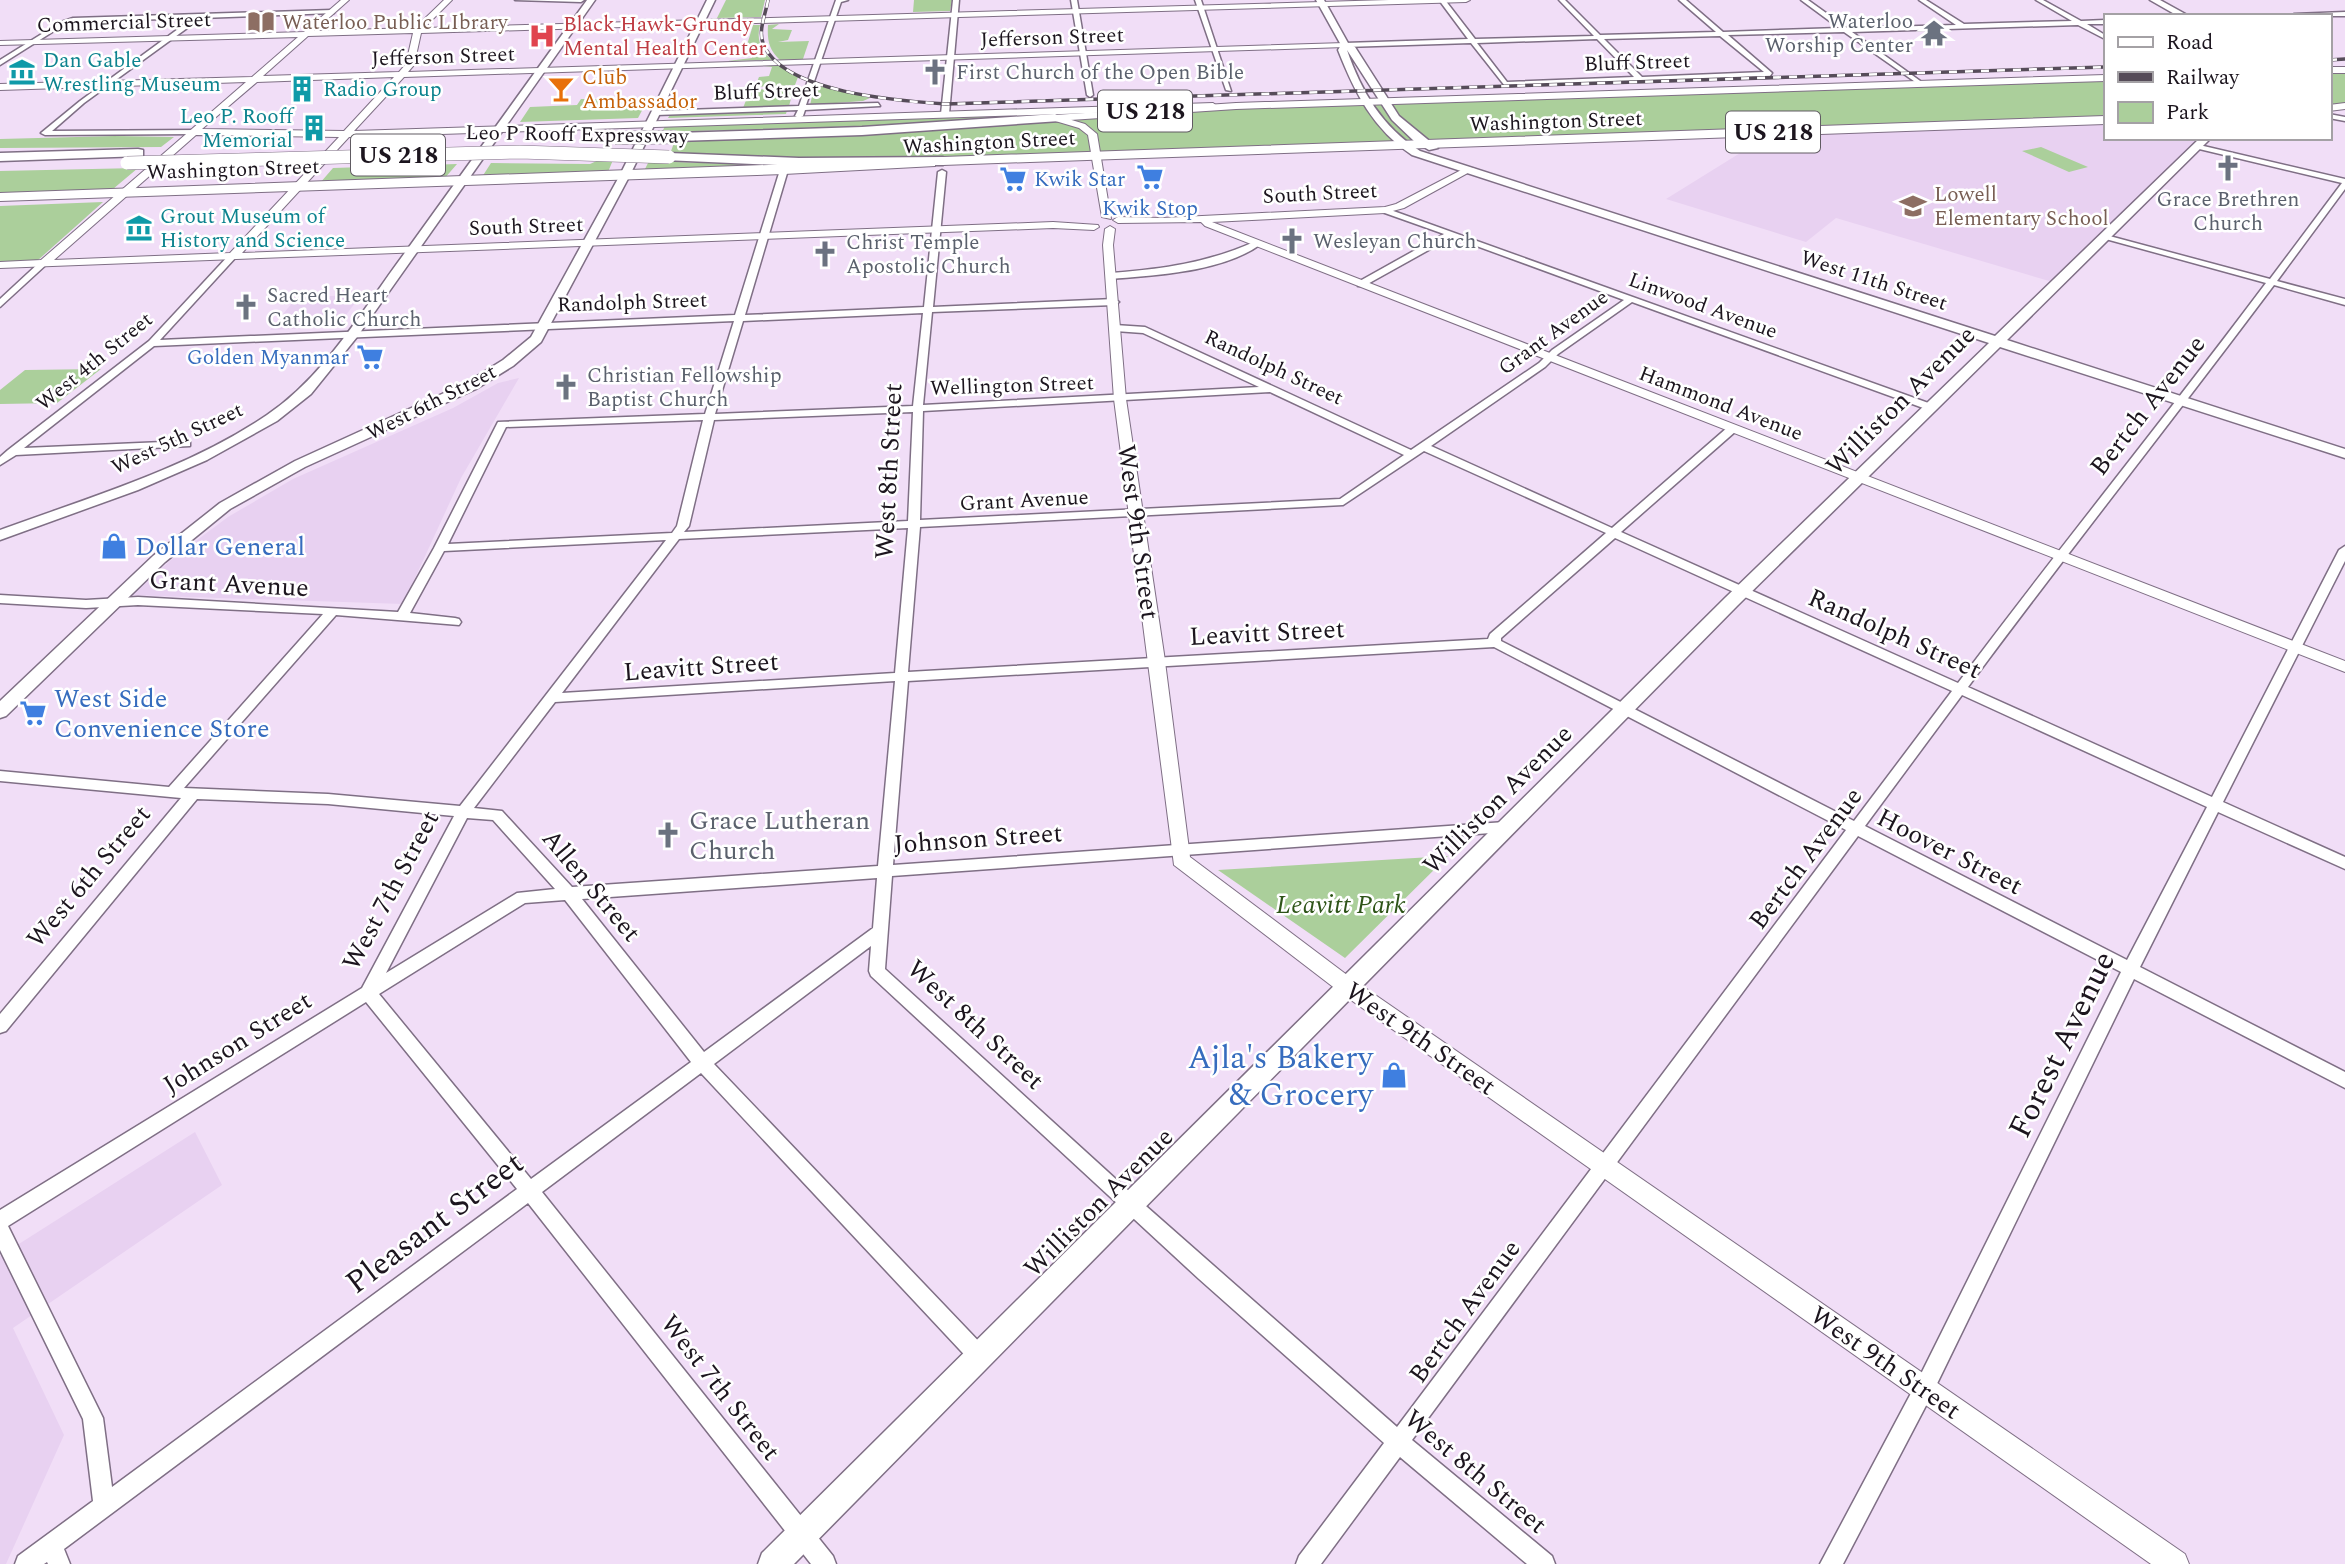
<svg xmlns="http://www.w3.org/2000/svg" width="2345" height="1564" font-family="Spectral,serif">
<style>
.built{fill:#e8d1f1}
.green{fill:#abcf9b}
.lines{fill:none;stroke-linecap:round;stroke-linejoin:round}
.minor-casing{stroke:#7f6f85;stroke-width:3}
.tertiary-casing{stroke:#7f6f85;stroke-width:2}
.secondary-casing{stroke:#7f6f85;stroke-width:3}
.primary-casing{stroke:#7f6f85;stroke-width:2}
.trunk-casing{stroke:#7f6f85;stroke-width:2}
.motorway-casing{stroke:#7f6f85;stroke-width:3}
.minor{fill:#fff;fill-rule:evenodd}
.tertiary{fill:#fff;fill-rule:evenodd}
.secondary{fill:#fff;fill-rule:evenodd}
.primary{fill:#fff;fill-rule:evenodd}
.trunk{fill:#fff;fill-rule:evenodd}
.motorway{fill:#fff;fill-rule:evenodd}
.rail-casing{stroke:#564c59;stroke-width:3.5}
.rail{stroke:#fff;stroke-width:2.5;stroke-dasharray:8;stroke-linecap:butt}
.motorway-bridge-casing{stroke:#7f6f85;stroke-width:14;stroke-linecap:butt}
.motorway-bridge{stroke:#fff;stroke-width:13}
.labels{text-anchor:middle;stroke-width:5;stroke-linejoin:round;paint-order:stroke}
.far-worship-label{font-size:21px;fill:#5b616d;stroke:#fff;text-anchor:start}
.far-street-label{font-size:21px;fill:#1c151e;stroke:#fff}
.far-education-label{font-size:21px;fill:#785e54;stroke:#fff;text-anchor:start}
.far-health-label{font-size:21px;fill:#be3a42;stroke:#fff;text-anchor:start}
.far-culture-label{font-size:21px;fill:#0d838f;stroke:#fff;text-anchor:start}
.far-food-label{font-size:21px;fill:#c56008;stroke:#fff;text-anchor:start}
.far-shop-label{font-size:21px;fill:#366cbe;stroke:#fff;text-anchor:start}
.shield{fill:#fff;stroke:#605b62;stroke-width:2}
.shield-label{font-size:24px;font-weight:bold;fill:#1c151e}
.street-label{font-size:26px;fill:#1c151e;stroke:#fff}
.shop-label{font-size:26px;fill:#366cbe;stroke:#fff;text-anchor:start}
.worship-label{font-size:26px;fill:#5b616d;stroke:#fff;text-anchor:start}
.park-label{font-size:26px;font-style:italic;fill:#2e5418;stroke:#fff}
.near-street-label{font-size:32px;fill:#1c151e;stroke:#fff}
.near-shop-label{font-size:32px;fill:#366cbe;stroke:#fff;text-anchor:end}
</style>
<rect width="100%" height="100%" fill="#f1def7"/>
<!-- built -->
<path class="built" d="M2105 120V138H2206L2056 283 1836 218 1806 242 1666 199 1774 132Z
M361 295 337 327 270 330 297 297Z
M519 378 461 478 403 604 130 595 177 555 228 517 293 479 453 408 498 383Z
M195 1132 222 1185 13 1328 64 1435 6 1564H0V1256Z"/>
<!-- green -->
<path class="green" d="M726 0H765L761 17 717 18Z
M914 0H952L950 11 913 12Z
M779 24 772 29 792 30 788 40 778 42 809 41 803 59 780 60C769 50 767 40 768 25Z
M753 25H760C756 40 761 52 773 60L727 61 752 58 754 53 748 52 750 46 747 45Z
M764 66H781L798 77 795 85 755 87 759 77 769 76 772 67Z
M2345 69V106L2329 108V70Z
M2105 77V120L943 161 669 157 676 137 862 131 1236 106Z
M815 84 870 98 863 101 810 105Z
M794 88 789 106 743 108 750 90Z
M581 99H603L602 102 647 101 638 118 520 122 530 107 577 105Z
M787 110 786 114 668 118 671 113Z
M1069 113 869 126 662 132 665 126Z
M115 136 174 137 161 147 0 148V139Z
M2041 147 2088 167 2069 172 2022 151Z
M601 159 613 160 608 172 482 177 491 163 590 164Z
M649 161 807 167 643 173Z
M457 164 444 179 320 183 333 168Z
M138 168 113 189 0 193V171Z
M103 202 37 261 0 263V206Z
M101 369 57 403 0 404V390L25 370Z
M1448 856 1345 958 1218 870Z"/>
<g class="lines">
<!-- minor casing -->
<g class="minor-casing">
<path id="minor" d="M515 0H584L581 2Z
M836 0H848L841 2 806 105 878 103 880 106 805 110 803 116 799 118 795 116 798 110 656 115 652 113 656 111 799 106Z
M953 0H959L949 114 945 116 941 114Z
M1071 0H1077L1093 95 1090 97 1087 95Z
M1195 0H1201L1231 91 1226 90Z
M1439 0H1445L1475 39 1594 36 1559 0H1565L1600 35 1716 32 1679 0H1686L1723 32 1839 28 1801 0H1808L1847 28 1956 25 1919 0H1926L1964 24 2072 21 2036 0H2043L2081 21 2105 20V24H2087L2105 35V39L2078 25 1852 32 1923 83 1921 86 1844 32 1728 35 1772 73 1770 76 1505 86 1471 43 1345 47 1342 45 1345 43 1468 39ZM1720 36 1764 72 1642 77 1604 39ZM1597 39 1634 77 1507 82 1477 43Z
M332 10 334 13 201 18 84 103 52 131 198 130 199 132 195 134 45 135 41 133 80 101 193 18 73 22 65 24 0 65V60L61 22 73 18Z
M2345 12V16H2291L2294 14Z
M2329 114 2345 117V121L2329 118Z
M2195 144 2345 179V189L2277 281 2345 299V305L2274 285C2173 420 2068 552 1968 687L2212 797 2339 550 2345 546V561L2223 802 2345 857V869L2218 812 2140 967 2345 1072V1088L2134 979 1931 1396 1843 1564H1820L1917 1382 2121 972 1858 836 1412 1440 1552 1556 1555 1564H1527L1400 1457 1321 1564H1296L1299 1556 1384 1443 1199 1279 871 976 869 971 871 946 714 1064 988 1351 991 1358 988 1365 981 1368 974 1365 701 1073 542 1192 833 1556 836 1564H811L528 1203 64 1549 70 1564H48L47 1562 44 1564H15L18 1556 93 1501 83 1419 0 1250V1210L362 988 454 816 328 804 197 799 6 1031 0 1033V1014L181 798 0 781V771L169 787 323 614 138 605 86 608 0 603V595L86 600 138 597 398 612 434 548 498 422 705 414 734 321 154 346 24 448 186 441 190 442V446L16 455 0 465V457L8 450 149 341 230 254 237 256 160 340 735 315 780 170 784 168 788 170 745 315 924 307 938 172 942 170 946 172 933 307 1114 299 1119 302 1114 305 932 312 923 405 1259 387 1143 333 1115 331 1110 328 1115 325 1145 327 1411 450 1539 363 1552 350 1624 300 1452 237 1364 286H1358V282L1444 234 1382 212 1381 210 1385 208 1934 405V409H1926L1632 302 1558 354 1545 367 1431 446 1612 528 1728 427H1736V431L1621 532 1958 683C2059 548 2165 418 2266 283L2102 238V234L2270 279 2342 183 2195 148ZM923 313 913 406 715 414 743 321ZM1270 392 1404 455 1340 499 920 520 923 411ZM913 412 908 521 684 532 689 526 714 420ZM703 420 677 526 672 533 448 544 506 427ZM1424 451 1606 533 1490 634 1488 639 908 672 920 527 1343 505ZM908 528 895 673 562 693 679 539ZM1615 538 1952 691 1854 821 1501 641V638ZM666 540 460 806 328 794 184 788 336 615 459 625 461 622 459 619 455 618 410 613 444 551ZM1494 647 1846 830 1397 1427 1130 1192 885 969 892 876 1505 832 1510 831 1512 827 1510 823 1505 822 893 865 908 681ZM895 681 878 866 572 887 502 811 474 808 555 702ZM1962 695 2207 807 2127 960 1865 826ZM467 818 493 820 555 889 517 893 386 973ZM877 878 873 928 704 1052 582 899ZM565 900 691 1062 531 1179 379 994 525 903ZM366 1002 517 1189 112 1487 103 1418 8 1226Z
M1254 242 1261 244C1223 272 1157 275 1111 279L1107 276 1111 273C1162 269 1207 263 1254 242Z
M41 261 48 263 0 307V299Z"/>
</g>
<!-- tertiary casing -->
<g class="tertiary-casing">
<path id="tertiary" d="M341 0H349L314 31 415 28 444 0H452L424 28 1389 0H1470L1466 2 421 33 414 65 408 72 1345 43 1349 45 1345 47 404 77 354 131 1213 103 1217 106 1213 109 349 137 242 253 1053 222 1098 225 1099 227 1094 230 1053 228 0 268V262L41 260 246 82 0 90V84L252 77 298 37 0 45V41L304 32ZM413 33 406 64 399 72 263 76 308 36ZM394 77 344 131 202 129 257 82ZM196 135 339 137 230 253 54 260Z
M1055 115 1085 124 1097 134 1111 219 1102 217 1088 135 1079 128 1052 120 1051 118Z
M1467 167 1475 169 1404 208 1385 213 1212 222 2345 661V672L1205 226 1201 222 1118 223 1113 220 1118 217 1162 218 1385 207 1396 204Z
M1110 226 1115 229 1113 245 1126 399 1164 654 1190 857 1355 981 2185 1554 2189 1564H2151L1341 993 1174 865 1114 399 1103 245 1105 229Z"/>
</g>
<!-- secondary casing -->
<g class="secondary-casing">
<path id="secondary" d="M587 0H595L357 337 311 394 277 421 207 460 138 490 0 540V530C90 497 187 469 267 415 325 376 363 309 404 254 465 169 526 85 587 0Z
M707 0H715L630 175 541 342 513 366 476 389 305 467 230 509 165 562 6 716 0 718V701L153 556 220 503 295 461 466 383 503 360 531 337 620 175Z
M1316 0H1324L1348 43 1355 47 1399 116 1438 148 1429 150 1415 142 1392 120 1347 50C1361 91 1382 127 1420 151L1995 336 2200 138H2211L2007 340 2345 449V458L2000 347 1738 605 794 1564H758L762 1553 1726 597 1989 343 1412 155C1373 129 1355 93 1338 50L1341 45Z
M2150 0H2160L2189 16H2178Z"/>
</g>
<!-- primary casing -->
<g class="primary-casing">
<path id="primary" d="M931 159 935 160V166L784 174 0 201V193Z"/>
</g>
<!-- trunk casing -->
<g class="trunk-casing">
<path id="trunk" d="M2329 67H2345V73H2329Z
M2105 75V81L1236 109 1055 121 1049 118 1055 115 1236 103Z
M2345 103V109L2329 111V105Z
M2105 116V124L943 165 937 161 943 157Z"/>
</g>
<!-- motorway casing -->
<g class="motorway-casing">
<path id="motorway" d="M1055 114 1062 118 1060 121 862 135 676 141 669 137 676 133 862 127Z
M138 149 143 150V156L0 161V153Z
M669 153 799 158 943 157 950 161 943 165 799 166 664 160V154Z"/>
</g>
<!-- minor -->
<use href="#minor" class="minor"/>
<!-- tertiary -->
<use href="#tertiary" class="tertiary"/>
<!-- secondary -->
<use href="#secondary" class="secondary"/>
<!-- primary -->
<use href="#primary" class="primary"/>
<!-- trunk -->
<use href="#trunk" class="trunk"/>
<!-- motorway -->
<use href="#motorway" class="motorway"/>
<!-- rail casing -->
<g class="rail-casing">
<path id="rail" d="M768 0C766 13 758 30 763 43 781 93 900 101 946 104L2105 67
M2329 60 2345 59"/>
</g>
<!-- rail -->
<use href="#rail" class="rail"/>
<!-- motorway-bridge casing -->
<g class="motorway-bridge-casing">
<path id="motorway-bridge" d="M615 138 676 137
M127 163 520 152 669 157"/>
</g>
<!-- motorway-bridge -->
<use href="#motorway-bridge" class="motorway-bridge"/>
</g>
<!-- icons -->
<defs>
<g id="library-bare" transform="scale(2.1)"><path d="M-6-4Q-3-5.5-.7-3.5V5Q-3 3-6 4ZM6-4Q3-5.5 .7-3.5V5Q3 3 6 4Z" fill="#8d6e63" stroke="#fff" stroke-width="2.5" paint-order="stroke"/></g>
<g id="temple-bare" transform="scale(2.1)"><path d="M0-6L5-2H3V0L6.5 2.5H4V6H1.5V3h-3V6H-4V2.5H-6.5L-3 0V-2H-5Z" fill="#6b7280" stroke="#fff" stroke-width="2.5" paint-order="stroke"/></g>
<g id="hospital-bare" transform="scale(2.1)"><path d="M-5-5h3v3.5h4V-5h3V5h-3V1.5h-4V5h-3Z" fill="#e0444e" stroke="#fff" stroke-width="2.5" paint-order="stroke"/></g>
<g id="museum-bare" transform="scale(2.1)"><path d="M0-6L6-3V-2H-6V-3ZM-5-1h2V3h-2ZM-1-1h2V3h-2ZM3-1h2V3H3ZM-6 4H6V6H-6Z" fill="#0f9aa8" stroke="#fff" stroke-width="2.5" paint-order="stroke"/></g>
<g id="church-bare" transform="scale(2.1)"><path d="M-1.2-6h2.4v3.5h3.3v2.4h-3.3V6h-2.4V-.1h-3.3v-2.4h3.3Z" fill="#6b7280" stroke="#fff" stroke-width="2.5" paint-order="stroke"/></g>
<g id="building-bare" transform="scale(2.1)"><path d="M-4-6H4V6H1V3H-1V6H-4ZM-2.5-4.3h1.7v1.8h-1.7ZM.8-4.3h1.7v1.8H.8ZM-2.5-1h1.7V.8h-1.7ZM.8-1h1.7V.8H.8Z" fill="#0f9aa8" stroke="#fff" stroke-width="2.5" paint-order="stroke"/></g>
<g id="bar-bare" transform="scale(2.1)"><path d="M-6-5H6L.8 .8V4.5H3.5V6h-7V4.5H-.8V.8Z" fill="#e8710a" stroke="#fff" stroke-width="2.5" paint-order="stroke"/></g>
<g id="supermarket-bare" transform="scale(2.1)"><path d="M-6-5.5h2.5l.6 2H6L4.5 2H-2.5L-4.4-4H-6ZM-1.5 3.2a1.3 1.3 0 1 0 .1 0ZM3 3.2a1.3 1.3 0 1 0 .1 0Z" fill="#3f7fe0" stroke="#fff" stroke-width="2.5" paint-order="stroke"/></g>
<g id="school-bare" transform="scale(2.1)"><path d="M0-5L7-2L0 1L-7-2ZM-4 1L0 2.5L4 1V4Q0 6-4 4Z" fill="#8d6e63" stroke="#fff" stroke-width="2.5" paint-order="stroke"/></g>
<g id="shop-bare" transform="scale(2.1)"><path d="M-5-2.5h2.3a2.7 3.5 0 0 1 5.4 0H5L5.5 6h-11ZM-1.5-2.5h3a1.5 2.3 0 0 0-3 0Z" fill="#3f7fe0" stroke="#fff" stroke-width="2.5" paint-order="stroke"/></g>
</defs>
<g fill-rule="evenodd">
<use href="#library-bare" x="261" y="22"/>
<use href="#temple-bare" x="1934" y="33"/>
<use href="#hospital-bare" x="542" y="36"/>
<use href="#museum-bare" x="22" y="72"/>
<use href="#church-bare" x="935" y="72"/>
<use href="#building-bare" x="302" y="89"/>
<use href="#bar-bare" x="561" y="89"/>
<use href="#building-bare" x="314" y="128"/>
<use href="#church-bare" x="2228" y="168"/>
<use href="#supermarket-bare" x="1150" y="177"/>
<use href="#supermarket-bare" x="1013" y="179"/>
<use href="#school-bare" x="1913" y="206"/>
<use href="#museum-bare" x="139" y="228"/>
<use href="#church-bare" x="1292" y="241"/>
<use href="#church-bare" x="825" y="254"/>
<use href="#church-bare" x="246" y="307"/>
<use href="#supermarket-bare" x="370" y="357"/>
<use href="#church-bare" x="566" y="387"/>
<use href="#shop-bare" x="114" y="546"/>
<use href="#supermarket-bare" x="33" y="713"/>
<use href="#church-bare" x="668" y="835"/>
<use href="#shop-bare" x="1394" y="1075"/>
</g>
<g class="labels">
<!-- far-worship labels -->
<g class="far-worship-label">
<text x="1913" y="28" text-anchor="end">Waterloo<tspan x="1913" dy="24">Worship Center</tspan></text>
<text x="956" y="79">First Church of the Open Bible</text>
<text x="2228" y="206" text-anchor="middle">Grace Brethren<tspan x="2228" dy="24">Church</tspan></text>
<text x="1313" y="248">Wesleyan Church</text>
<text x="846" y="249">Christ Temple<tspan x="846" dy="24">Apostolic Church</tspan></text>
<text x="267" y="302">Sacred Heart<tspan x="267" dy="24">Catholic Church</tspan></text>
<text x="587" y="382">Christian Fellowship<tspan x="587" dy="24">Baptist Church</tspan></text>
</g>
<!-- far-street labels -->
<g class="far-street-label">
<text transform="translate(124 22) rotate(-2)" y="7">Commercial Street</text>
<text transform="translate(1052 37) rotate(-2)" y="7">Jefferson Street</text>
<text transform="translate(443 56) rotate(-2)" y="7">Jefferson Street</text>
<text transform="translate(1637 62) rotate(-2)" y="7">Bluff Street</text>
<text transform="translate(766 91) rotate(-2)" y="7">Bluff Street</text>
<text transform="translate(1556 121) rotate(-2)" y="7">Washington Street</text>
<text transform="translate(577 134) rotate(1)" y="7">Leo P Rooff Expressway</text>
<text transform="translate(989 142) rotate(-3)" y="7">Washington Street</text>
<text transform="translate(233 169) rotate(-2)" y="7">Washington Street</text>
<text transform="translate(1320 193) rotate(-3)" y="7">South Street</text>
<text transform="translate(526 226) rotate(-2)" y="7">South Street</text>
<text transform="translate(1874 280) rotate(18)" y="7">West 11th Street</text>
<text transform="translate(632 302) rotate(-2)" y="7">Randolph Street</text>
<text transform="translate(1703 305) rotate(20)" y="7">Linwood Avenue</text>
<text transform="translate(1553 332) rotate(-36)" y="7">Grant Avenue</text>
<text transform="translate(94 361) rotate(-39)" y="7">West 4th Street</text>
<text transform="translate(1274 367) rotate(25)" y="7">Randolph Street</text>
<text transform="translate(1012 385) rotate(-2)" y="7">Wellington Street</text>
<text transform="translate(431 402) rotate(-27)" y="7">West 6th Street</text>
<text transform="translate(1721 403) rotate(21)" y="7">Hammond Avenue</text>
<text transform="translate(177 438) rotate(-25)" y="7">West 5th Street</text>
<text transform="translate(1024 500) rotate(-3)" y="7">Grant Avenue</text>
</g>
<!-- far-education labels -->
<g class="far-education-label">
<text x="282" y="29">Waterloo Public LIbrary</text>
<text x="1934" y="201">Lowell<tspan x="1934" dy="24">Elementary School</tspan></text>
</g>
<!-- far-health labels -->
<g class="far-health-label">
<text x="563" y="31">Black Hawk-Grundy<tspan x="563" dy="24">Mental Health Center</tspan></text>
</g>
<!-- far-culture labels -->
<g class="far-culture-label">
<text x="43" y="67">Dan Gable<tspan x="43" dy="24">Wrestling Museum</tspan></text>
<text x="323" y="96">Radio Group</text>
<text x="293" y="123" text-anchor="end">Leo P. Rooff<tspan x="293" dy="24">Memorial</tspan></text>
<text x="160" y="223">Grout Museum of<tspan x="160" dy="24">History and Science</tspan></text>
</g>
<!-- far-food labels -->
<g class="far-food-label">
<text x="582" y="84">Club<tspan x="582" dy="24">Ambassador</tspan></text>
</g>
<!-- far-shop labels -->
<g class="far-shop-label">
<text x="1034" y="186">Kwik Star</text>
<text x="1150" y="215" text-anchor="middle">Kwik Stop</text>
<text x="349" y="364" text-anchor="end">Golden Myanmar</text>
</g>
<!-- shield labels -->
<g class="shield">
<rect x="1098" y="90.5" width="94" height="41" rx="5"/>
<rect x="1726" y="111.5" width="94" height="41" rx="5"/>
<rect x="351" y="134.5" width="94" height="41" rx="5"/>
</g>
<g class="shield-label">
<text x="1145" y="119">US 218</text>
<text x="1773" y="140">US 218</text>
<text x="398" y="163">US 218</text>
</g>
<!-- street labels -->
<g class="street-label">
<text transform="translate(1900 400) rotate(-45)" y="9">Williston Avenue</text>
<text transform="translate(2147 405) rotate(-52)" y="9">Bertch Avenue</text>
<text transform="translate(888 471) rotate(-87)" y="9">West 8th Street</text>
<text transform="translate(1139 532) rotate(82)" y="9">West 9th Street</text>
<text transform="translate(229 583) rotate(3)" y="9">Grant Avenue</text>
<text transform="translate(1267 632) rotate(-3)" y="9">Leavitt Street</text>
<text transform="translate(1895 633) rotate(24)" y="9">Randolph Street</text>
<text transform="translate(701 666) rotate(-4)" y="9">Leavitt Street</text>
<text transform="translate(1497 799) rotate(-45)" y="9">Williston Avenue</text>
<text transform="translate(978 838) rotate(-4)" y="9">Johnson Street</text>
<text transform="translate(1950 851) rotate(27)" y="9">Hoover Street</text>
<text transform="translate(1805 858) rotate(-53)" y="9">Bertch Avenue</text>
<text transform="translate(88 876) rotate(-50)" y="9">West 6th Street</text>
<text transform="translate(592 885) rotate(50)" y="9">Allen Street</text>
<text transform="translate(390 890) rotate(-62)" y="9">West 7th Street</text>
<text transform="translate(976 1024) rotate(43)" y="9">West 8th Street</text>
<text transform="translate(1421 1038) rotate(35)" y="9">West 9th Street</text>
<text transform="translate(237 1042) rotate(-32)" y="9">Johnson Street</text>
<text transform="translate(1098 1202) rotate(-45)" y="9">Williston Avenue</text>
<text transform="translate(1464 1311) rotate(-54)" y="9">Bertch Avenue</text>
<text transform="translate(1886 1362) rotate(35)" y="9">West 9th Street</text>
<text transform="translate(721 1387) rotate(52)" y="9">West 7th Street</text>
<text transform="translate(1476 1471) rotate(40)" y="9">West 8th Street</text>
</g>
<!-- shop labels -->
<g class="shop-label">
<text x="135" y="555">Dollar General</text>
<text x="54" y="707">West Side<tspan x="54" dy="30">Convenience Store</tspan></text>
</g>
<!-- worship labels -->
<g class="worship-label">
<text x="689" y="829">Grace Lutheran<tspan x="689" dy="30">Church</tspan></text>
</g>
<!-- park labels -->
<g class="park-label">
<text x="1341" y="913">Leavitt Park</text>
</g>
<!-- near-street labels -->
<g class="near-street-label">
<text transform="translate(2061 1044) rotate(-64)" y="11">Forest Avenue</text>
<text transform="translate(434 1222) rotate(-37)" y="11">Pleasant Street</text>
</g>
<!-- near-shop labels -->
<g class="near-shop-label">
<text x="1373" y="1068">Ajla's Bakery<tspan x="1373" dy="37">&amp; Grocery</tspan></text>
</g>
</g>
<!-- legend -->
<rect x="2104" y="14" width="228" height="126" fill="#ffffff" stroke="#a4a1a5" stroke-width="2"/>
<rect x="2118" y="37" width="35" height="10" fill="#ffffff" stroke="#a4a1a5" stroke-width="2"/>
<text x="2166" y="49" font-size="21" fill="#1c151e">Road</text>
<rect x="2118" y="72" width="35" height="10" fill="#564c59" stroke="#a4a1a5" stroke-width="2"/>
<text x="2166" y="84" font-size="21" fill="#1c151e">Railway</text>
<rect x="2118" y="102" width="35" height="21" fill="#abcf9b" stroke="#a4a1a5" stroke-width="2"/>
<text x="2166" y="119" font-size="21" fill="#1c151e">Park</text>
</svg>
